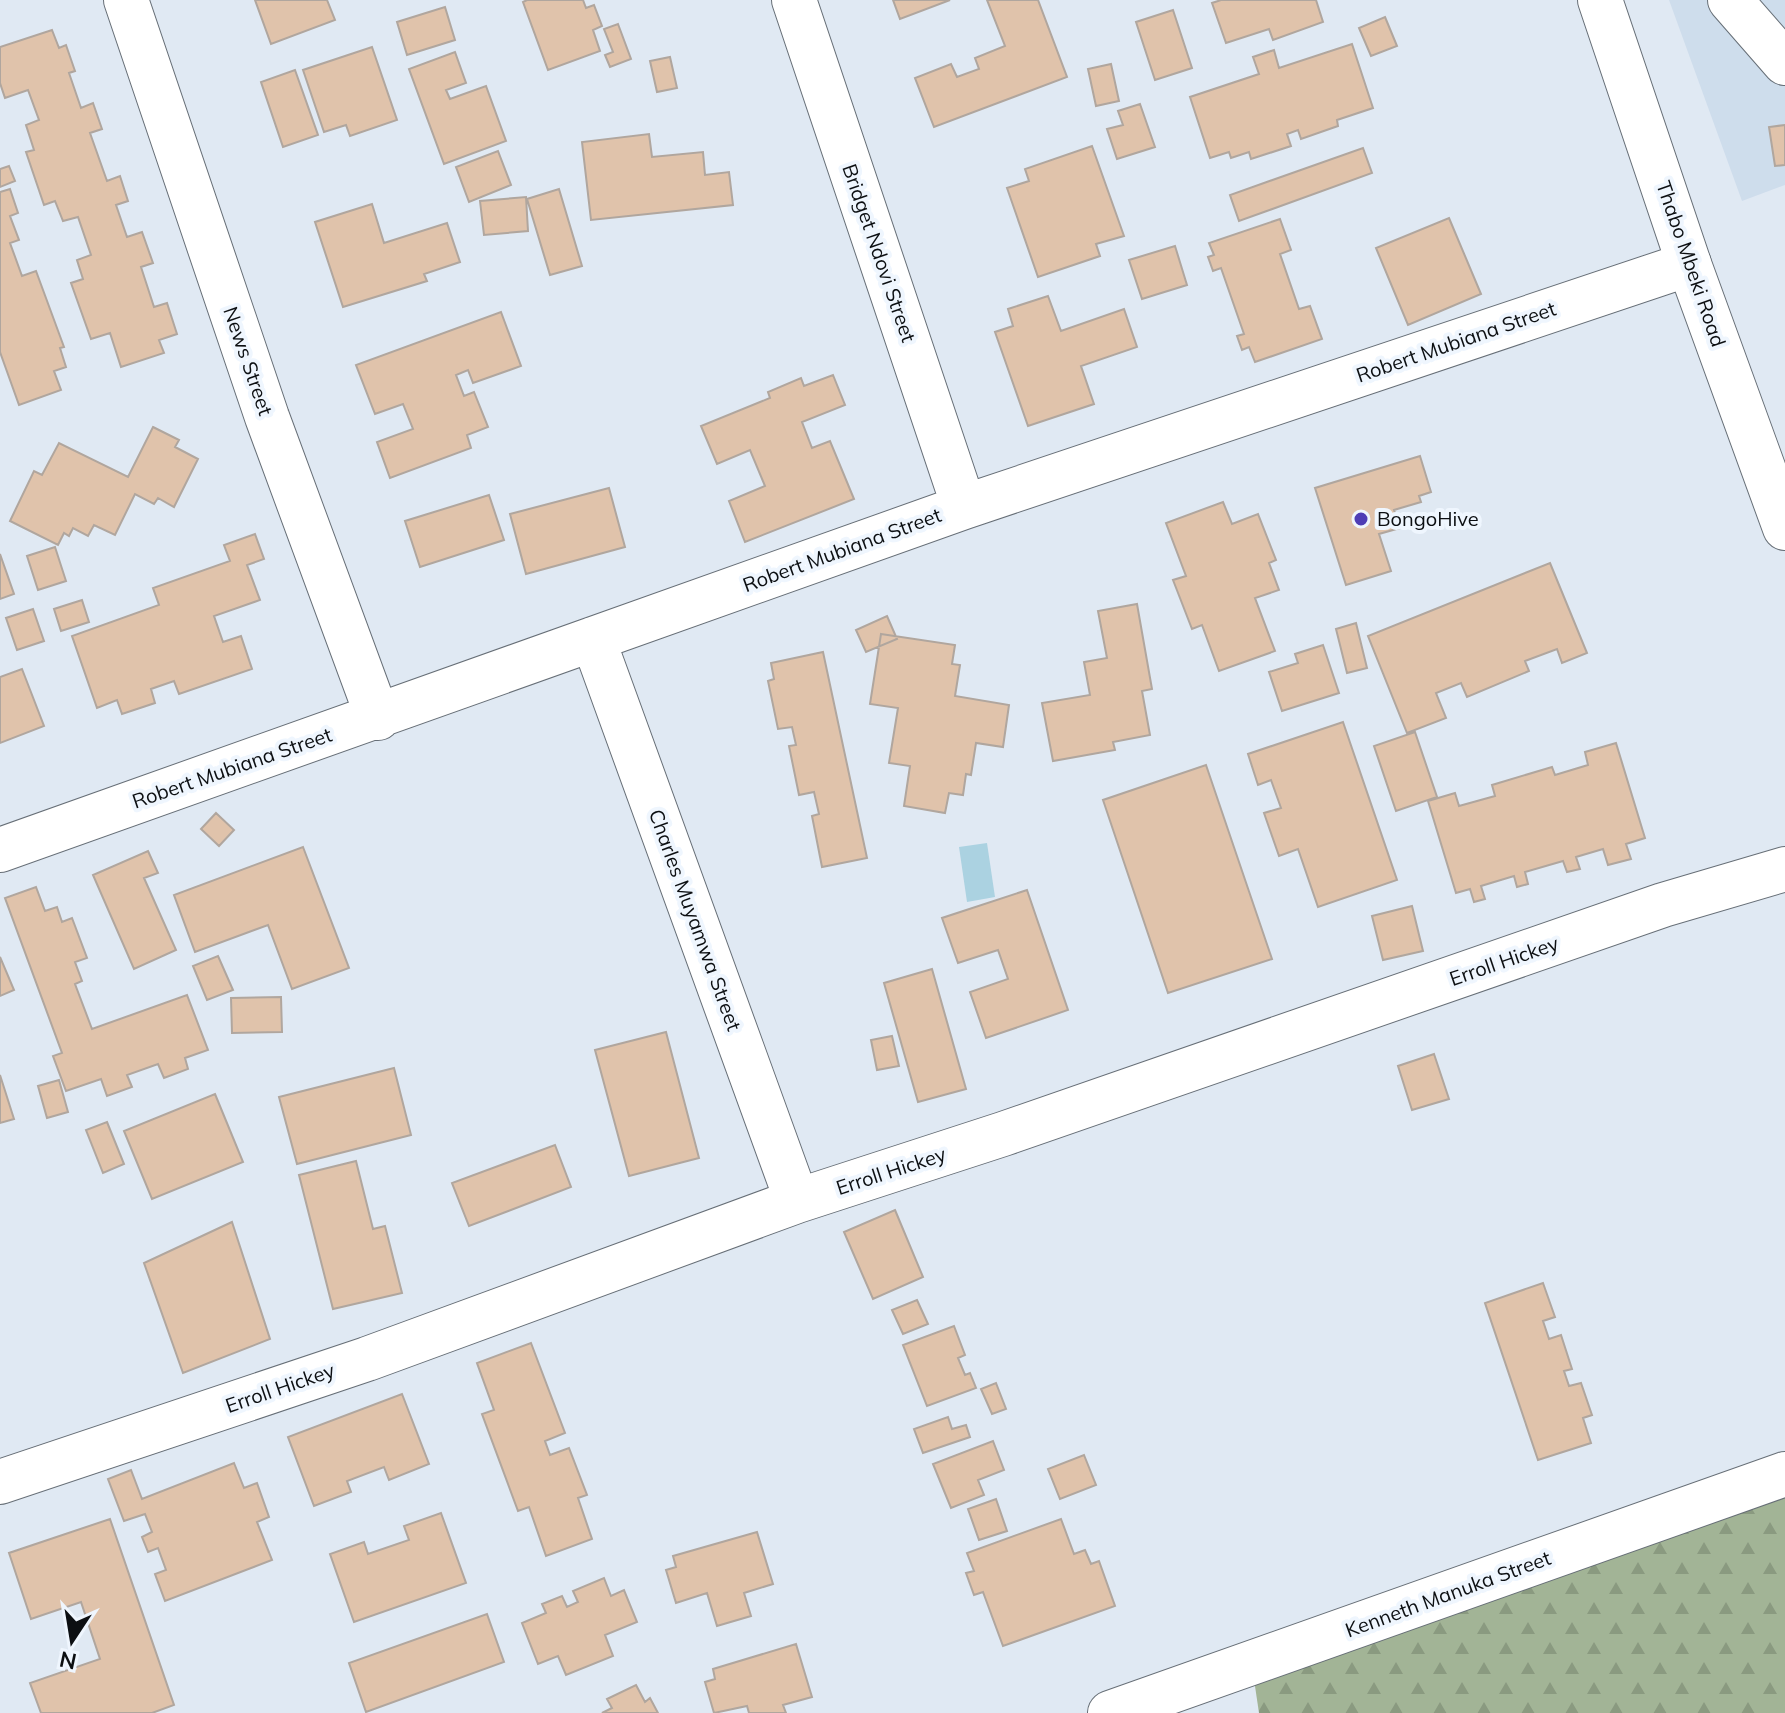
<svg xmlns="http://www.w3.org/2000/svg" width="1785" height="1713" font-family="Mulish,sans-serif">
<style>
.built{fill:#ceddec}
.forest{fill:url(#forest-firs)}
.water{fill:#abd2e1}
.building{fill:#e0c3ab;stroke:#b0a69e;stroke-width:2}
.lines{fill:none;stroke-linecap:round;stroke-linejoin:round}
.minor-casing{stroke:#676f77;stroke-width:46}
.major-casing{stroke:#676f77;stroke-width:46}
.minor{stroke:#fff;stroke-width:44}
.major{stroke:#fff;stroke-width:44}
.poi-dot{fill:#4e3db5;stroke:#eff6fe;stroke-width:3}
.labels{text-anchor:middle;stroke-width:8;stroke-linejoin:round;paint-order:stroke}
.street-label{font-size:20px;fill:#0c0f12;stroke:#eff6fe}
.poi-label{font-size:20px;fill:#0c0f12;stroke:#eff6fe;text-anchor:start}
</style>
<defs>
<pattern id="forest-firs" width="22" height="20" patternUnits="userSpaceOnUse" patternTransform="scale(2)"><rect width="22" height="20" fill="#a2b496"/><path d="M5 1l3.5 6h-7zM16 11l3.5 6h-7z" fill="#8a9a80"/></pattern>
</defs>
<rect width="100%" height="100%" fill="#e0e9f3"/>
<!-- built -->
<path class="built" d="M1669 0H1785V185L1742 201Z"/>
<!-- forest -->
<path class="forest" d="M1785 1482V1713H1259L1252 1666Z"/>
<!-- water -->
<path class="water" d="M987 843 995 897 967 902 959 847Z"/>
<!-- building -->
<path class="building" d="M255 0H327L335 20 271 44Z
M527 0H583L586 8 594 5 602 26 593 30 600 51 548 70 523 2Z
M893 0H950L900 19Z
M987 0H1038L1067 77 934 127 915 78 951 64 957 77 979 69 975 58 1005 46Z
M1221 0H1316L1323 22 1273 40 1269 29 1226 43 1212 3Z
M445 7 455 40 407 55 397 22Z
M1173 10 1192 68 1155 80 1136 22Z
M1385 17 1397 46 1371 56 1359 28Z
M618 24 631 59 610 67 605 55 613 52 604 29Z
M52 30 59 48 66 45 75 71 69 73 81 108 93 103 102 129 90 133 107 181 120 176 128 201 116 205 127 237 142 232 153 263 141 267 154 307 167 303 177 334 159 340 164 353 121 367 110 333 91 339 71 283 83 279 77 260 91 255 78 217 63 221 55 201 44 205 26 152 34 150 26 125 39 120 28 90 5 98 0 83V47Z
M1352 44 1373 108 1337 120 1338 126 1301 139 1298 130 1287 134 1291 146 1251 159 1249 152 1231 158 1229 152 1210 158 1190 97 1259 74 1253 57 1274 50 1279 68Z
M372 47 397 120 350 136 346 125 324 132 303 70Z
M455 52 466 83 446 90 450 99 486 86 506 141 444 164 409 69Z
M670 57 677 88 657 92 650 61Z
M1111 64 1119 101 1096 106 1088 69Z
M295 70 318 135 283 147 261 82Z
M1140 104 1155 147 1117 159 1107 129 1123 125 1118 111Z
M1785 125V165L1775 166 1769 127Z
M649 134 652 157 703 152 705 175 729 172 733 205 591 220 582 142Z
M1092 146 1124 236 1096 244 1100 256 1038 277 1007 188 1029 181 1025 169Z
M1363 148 1372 173 1239 221 1230 195Z
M498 151 511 185 469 202 456 167Z
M9 166 15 181 0 187V169Z
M10 189 18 213 10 216 19 240 10 243 22 276 36 271 64 347 60 348 66 367 54 371 61 390 19 405 0 352V192Z
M559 189 582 266 550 275 527 199Z
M526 197 528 231 484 235 480 201Z
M372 204 384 243 447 223 460 262 424 274 427 281 343 307 315 222Z
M1449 218 1481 294 1408 325 1376 248Z
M1280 219 1291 250 1280 254 1299 309 1310 306 1322 339 1255 362 1249 347 1242 350 1237 336 1244 334 1221 268 1213 271 1208 257 1214 255 1209 243Z
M1175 246 1187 285 1142 299 1129 260Z
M1048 296 1061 331 1124 309 1137 347 1081 366 1094 404 1028 426 995 332 1013 326 1008 309Z
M501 312 521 366 473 383 468 370 456 375 464 396 474 392 488 427 467 435 471 448 390 478 377 442 413 429 403 404 375 414 356 365Z
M833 375 845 405 802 422 812 448 830 441 854 499 745 542 729 501 765 486 750 450 717 464 701 426 770 398 768 392 801 378 804 386Z
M153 427 179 440 175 447 198 459 174 507 158 498 154 504 135 494 115 535 94 525 88 536 73 528 69 536 64 533 58 545 10 521 34 471 42 475 59 443 128 477Z
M1420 456 1431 492 1419 496 1421 502 1394 510 1400 528 1379 534 1391 571 1346 585 1315 488Z
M609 488 625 547 526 574 510 514Z
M489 495 504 540 420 567 405 521Z
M1223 502 1232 524 1258 514 1276 560 1269 563 1279 590 1255 598 1275 651 1219 671 1202 625 1192 629 1173 580 1186 576 1166 523Z
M255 534 264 559 247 565 260 600 214 616 223 642 241 636 252 669 179 694 174 681 151 689 155 703 122 714 117 700 97 708 72 636 159 605 153 588 230 561 224 545Z
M55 547 66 581 38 590 27 556Z
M0 554 14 594 0 599Z
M1550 563 1587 653 1562 663 1557 649 1525 661 1529 671 1467 697 1461 683 1436 693 1446 718 1407 733 1368 636Z
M82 600 89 622 61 631 54 609Z
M1137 604 1152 689 1142 691 1150 735 1113 742 1115 750 1053 761 1042 703 1090 695 1084 662 1107 658 1098 611Z
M33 609 44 641 17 650 6 618Z
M887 616 897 639 866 652 856 630Z
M1356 623 1367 668 1347 673 1336 629Z
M881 634 955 645 952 664 960 665 955 696 1009 705 1003 747 976 743 971 775 966 774 963 795 949 793 945 813 904 806 910 766 889 763 898 708 870 704Z
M1323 645 1339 693 1282 711 1269 672 1298 663 1295 654Z
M823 652 867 858 822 867 812 816 819 814 814 792 799 795 789 746 796 745 792 727 778 729 768 681 774 679 771 663Z
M22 669 44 726 0 743V677Z
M1343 722 1397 880 1318 907 1298 849 1279 856 1264 813 1281 808 1271 780 1258 785 1248 754Z
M1415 732 1437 797 1396 811 1374 746Z
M1616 743 1645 838 1626 844 1631 859 1608 865 1603 849 1576 857 1580 869 1567 872 1563 861 1525 872 1528 884 1517 887 1514 876 1481 886 1485 899 1474 902 1470 889 1456 893 1428 801 1455 793 1459 806 1495 796 1492 785 1552 767 1555 775 1588 765 1585 752Z
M1206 765 1272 959 1168 993 1103 800Z
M216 813 234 830 219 846 201 829Z
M303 847 349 968 292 989 268 925 195 952 174 895Z
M148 851 158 873 144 878 176 950 134 969 93 875Z
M36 887 45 911 57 907 62 922 72 918 87 958 75 962 82 981 75 984 92 1029 187 995 208 1050 185 1058 188 1069 164 1078 158 1064 127 1075 132 1087 107 1096 101 1079 66 1091 53 1056 62 1053 5 898Z
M1027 890 1068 1010 986 1038 970 992 1008 979 998 950 958 963 942 918Z
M1412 906 1423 951 1383 960 1372 916Z
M218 956 233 990 207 1000 193 966Z
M0 957 14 990 0 996Z
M932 969 966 1089 918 1102 884 983Z
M281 997 282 1032 232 1033 231 998Z
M666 1032 699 1158 629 1176 595 1050Z
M892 1036 899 1066 877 1070 871 1040Z
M1434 1054 1449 1099 1412 1110 1398 1066Z
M394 1068 411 1135 297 1164 279 1097Z
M0 1075 14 1119 0 1123Z
M59 1080 68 1112 47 1118 38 1086Z
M215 1094 243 1162 152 1199 124 1131Z
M107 1122 124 1164 103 1173 86 1130Z
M555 1145 571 1187 469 1226 452 1183Z
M356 1161 373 1229 385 1226 402 1293 333 1309 299 1175Z
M895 1210 923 1277 873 1299 844 1232Z
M232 1222 270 1339 183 1373 144 1263Z
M1543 1283 1555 1317 1543 1321 1549 1339 1561 1335 1572 1369 1564 1371 1569 1386 1581 1383 1592 1415 1583 1418 1591 1443 1538 1460 1485 1303Z
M917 1300 928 1324 903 1334 892 1310Z
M954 1326 965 1355 958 1358 965 1375 970 1373 976 1388 927 1406 903 1345Z
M531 1343 565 1433 545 1441 550 1455 569 1448 587 1495 578 1498 592 1539 546 1556 529 1507 518 1511 482 1414 494 1410 477 1363Z
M996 1383 1006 1409 992 1414 981 1389Z
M402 1394 429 1464 389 1480 384 1467 347 1481 351 1492 314 1506 288 1437Z
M948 1417 952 1429 966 1425 970 1437 923 1453 914 1429Z
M993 1441 1004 1470 978 1480 984 1495 951 1508 933 1464Z
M1084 1455 1096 1485 1060 1499 1048 1469Z
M234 1463 244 1488 257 1483 269 1517 257 1522 272 1560 165 1601 155 1574 166 1570 158 1548 148 1552 142 1537 152 1532 145 1514 124 1521 108 1479 131 1470 142 1499Z
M996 1499 1007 1531 979 1540 968 1509Z
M441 1513 466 1583 354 1622 330 1554 364 1542 368 1554 409 1540 404 1526Z
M110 1519 174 1705 152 1713H41L30 1683 100 1659 81 1602 31 1619 9 1553Z
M1061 1519 1074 1554 1085 1550 1091 1564 1099 1561 1115 1606 1003 1646 983 1592 974 1595 966 1573 974 1571 967 1553Z
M757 1532 773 1584 744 1593 751 1616 717 1626 707 1593 676 1603 666 1570 676 1567 673 1556Z
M604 1578 611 1596 624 1590 637 1622 605 1635 613 1656 566 1675 558 1656 538 1664 522 1623 546 1613 542 1604 562 1596 567 1607 578 1602 573 1591Z
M487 1614 504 1662 366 1712 349 1663Z
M796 1644 812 1697 783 1705 786 1713H749L747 1706 714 1713 705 1682 715 1679 713 1669Z
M636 1685 645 1702 650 1698 658 1713H602L612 1708 607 1699Z"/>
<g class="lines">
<!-- minor casing -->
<g class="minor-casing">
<path id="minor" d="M126 0 267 417 378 718
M794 0 964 507
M1730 0 1785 63
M593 639 797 1201
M0 850 964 507 1689 264
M0 1482 367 1359 797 1201 1003 1134 1663 905 1785 869
M1110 1713 1785 1474"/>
</g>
<!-- major casing -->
<g class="major-casing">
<path id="major" d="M1600 0 1689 264 1785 528"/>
</g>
<!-- minor -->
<use href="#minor" class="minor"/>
<!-- major -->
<use href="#major" class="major"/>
</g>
<!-- markers -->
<circle class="poi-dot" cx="1361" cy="519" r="8"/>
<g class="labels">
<!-- street labels -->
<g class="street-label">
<text transform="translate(879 253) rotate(71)" y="7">Bridget Ndovi Street</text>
<text transform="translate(1691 264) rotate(71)" y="7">Thabo Mbeki Road</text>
<text transform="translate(1456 342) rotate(-19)" y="7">Robert Mubiana Street</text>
<text transform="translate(248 361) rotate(71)" y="7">News Street</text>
<text transform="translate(842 550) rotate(-20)" y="7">Robert Mubiana Street</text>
<text transform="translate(232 768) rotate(-19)" y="7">Robert Mubiana Street</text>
<text transform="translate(695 920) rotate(70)" y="7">Charles Muyamwa Street</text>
<text transform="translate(1504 961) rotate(-19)" y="7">Erroll Hickey</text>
<text transform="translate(891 1171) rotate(-18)" y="7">Erroll Hickey</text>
<text transform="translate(280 1388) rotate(-19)" y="7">Erroll Hickey</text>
<text transform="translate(1448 1594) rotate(-20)" y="7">Kenneth Manuka Street</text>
</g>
<!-- poi labels -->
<g class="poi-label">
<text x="1377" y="526">BongoHive</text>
</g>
</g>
<!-- north arrow -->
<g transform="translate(72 1641) rotate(192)" stroke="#eff6fe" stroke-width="6" paint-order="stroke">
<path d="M0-6L14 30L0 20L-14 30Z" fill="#0c0f12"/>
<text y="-12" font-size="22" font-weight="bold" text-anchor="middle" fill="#0c0f12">N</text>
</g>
</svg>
